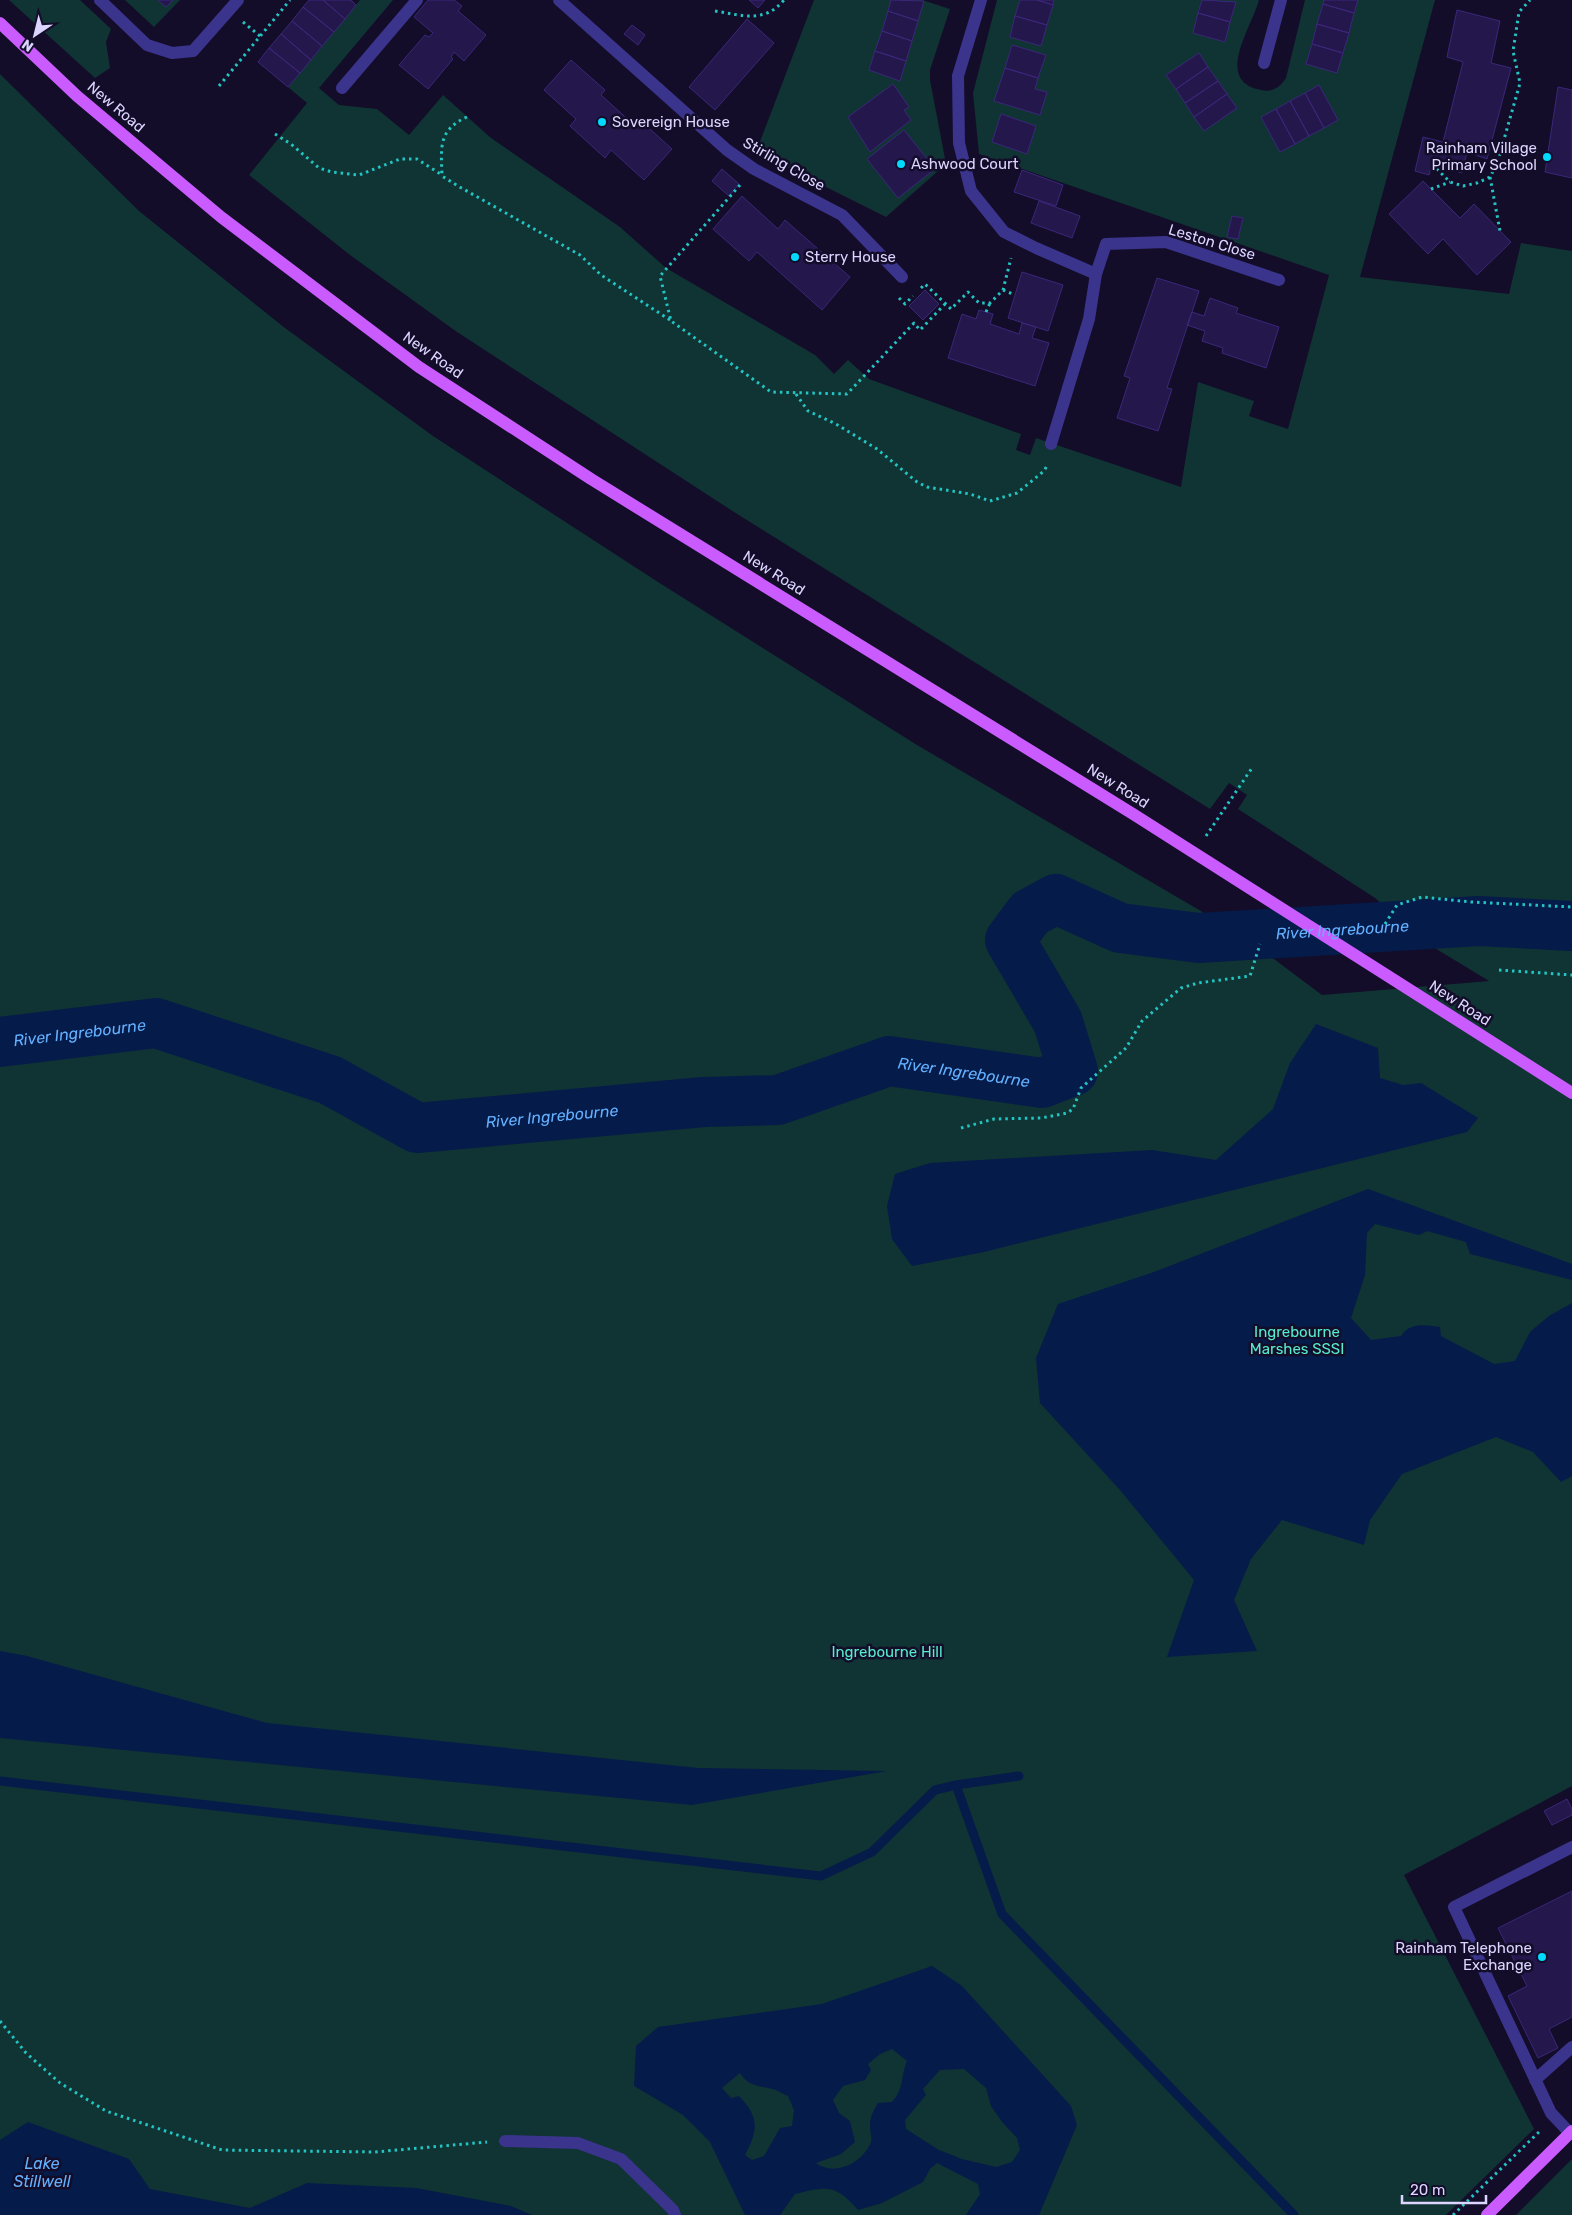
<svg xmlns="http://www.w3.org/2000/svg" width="1572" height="2215" font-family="Rubik,sans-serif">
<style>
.green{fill:#103334}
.water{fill:#051b4a;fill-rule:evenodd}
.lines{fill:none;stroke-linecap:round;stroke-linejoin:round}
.stream{stroke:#051b4a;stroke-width:9}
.river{stroke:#051b4a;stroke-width:50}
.building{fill:#24174c;stroke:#3b277a}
.path{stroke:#23c5c3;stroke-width:3;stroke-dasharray:2.5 4;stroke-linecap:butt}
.lane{stroke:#3b348d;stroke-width:12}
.street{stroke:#3b348d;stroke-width:12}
.primary{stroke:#ca5cff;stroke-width:12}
.poi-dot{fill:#01daff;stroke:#130d29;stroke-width:2}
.labels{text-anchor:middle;stroke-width:5;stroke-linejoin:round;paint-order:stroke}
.street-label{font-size:15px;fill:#dcd5ff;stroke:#130d29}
.poi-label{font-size:15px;fill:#dcd5ff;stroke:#130d29;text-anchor:start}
.park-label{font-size:15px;fill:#55eccd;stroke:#130d29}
.water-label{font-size:16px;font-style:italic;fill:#63b0ff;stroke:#130d29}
</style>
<rect width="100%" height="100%" fill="#130d29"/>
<!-- green -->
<path class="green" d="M9 0H80L111 29 106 42 110 68 95 78Z
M125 0H180L154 27Z
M360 0H393L319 88 339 105 377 109 409 135 443 95 491 138 620 227 666 268 815 355 834 374 848 360 869 379 1021 434 1016 450 1030 455 1036 438 1181 487 1198 382 1254 401 1249 416 1288 429 1329 275 979 154 973 93 997 0H1259C1252 27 1213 81 1261 90 1272 93 1280 87 1286 78L1305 0H1435L1360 277 1509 294 1521 243 1572 251V1786L1404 1875 1534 2129 1446 2215H0V74L139 211 285 328 433 436 658 582 917 745 1242 935 1322 995 1489 981 1438 950 1375 898 1238 809 1247 795 1229 783 1210 809 734 512 457 332 350 255 249 175 307 103 288 87Z
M814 0H922L950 9 930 70V80L946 164 886 217 756 152Z
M1572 2159V2215H1516Z"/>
<!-- water -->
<path class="water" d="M1316 1024 1378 1048 1380 1078 1403 1085 1421 1083 1478 1118 1467 1132 984 1252 912 1266 892 1239 887 1206 895 1174 930 1163 1152 1150 1216 1160 1273 1109 1290 1063Z
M1368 1189 1572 1264V1280L1470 1254 1466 1242 1427 1231 1419 1235 1375 1224 1367 1233 1365 1275 1351 1318 1371 1340 1401 1336C1410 1322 1425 1325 1440 1327L1441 1336 1494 1364 1515 1361 1530 1332 1549 1316 1572 1303V1476L1561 1482 1533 1452 1496 1437 1402 1474 1370 1520 1364 1545 1282 1520 1251 1559 1234 1600 1257 1651 1167 1657 1194 1580 1120 1490 1040 1403 1036 1358 1058 1304 1154 1272Z
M0 1651 27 1656 267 1723 698 1768 887 1771 692 1805 0 1738Z
M932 1966 962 1986 1071 2106 1077 2125 1039 2215H966L980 2194 978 2184 937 2163 930 2169 923 2182 882 2203 858 2210C836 2184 826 2186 795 2194L780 2215H745L710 2142 683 2115 634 2086 636 2046 658 2027 822 2004ZM892 2049 907 2061C900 2078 905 2087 892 2102L878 2103C873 2111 870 2117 870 2126 870 2131 872 2137 871 2142 863 2163 834 2177 816 2163L841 2154 855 2142 850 2121 839 2113 833 2100 843 2086 865 2080 871 2070 868 2064 880 2054ZM964 2069 986 2088 991 2106 1002 2122 1017 2138 1020 2150 1012 2162 996 2167 962 2159 939 2150 906 2129 905 2120 926 2095 923 2089 940 2070ZM740 2073C749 2087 758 2085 772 2089 778 2090 783 2094 788 2096L794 2110 792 2126 780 2128 764 2156 752 2160 745 2155C758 2130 760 2118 739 2096L731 2098 722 2088Z
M28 2122 129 2159 150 2189 250 2208 307 2183 416 2188 511 2206 532 2215H0V2140Z"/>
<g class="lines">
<!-- stream -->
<path class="stream" d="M0 1781 821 1876 872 1852 935 1790 956 1785 1019 1776
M956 1785 1002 1914 1294 2215"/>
<!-- river -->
<path class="river" id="s1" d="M0 1042 156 1023 330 1080 417 1128 704 1102 778 1100 889 1061 1042 1083 1073 1071 1058 1022 1010 940 1030 913 1056 899 1120 928 1199 938 1479 921 1572 926"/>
</g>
<!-- building -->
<path class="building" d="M158 0H173L166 7Z
M309 0H323L345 19 334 32 303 7Z
M323 0H351L356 5 345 19Z
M428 0H454L462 6 458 11 486 35 464 61 454 52 451 57 453 59 428 89 399 65 425 35 429 37 433 33 414 17Z
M749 0H765L758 8Z
M891 0 924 1 918 21 888 11Z
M1020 0H1037L1053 5 1047 25 1015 16Z
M1037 0H1054L1053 5Z
M1202 0 1236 2 1230 22 1198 13Z
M1324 0H1358L1354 13 1323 4Z
M1323 4 1354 13 1349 33 1317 24Z
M303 7 334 32 322 46 292 21Z
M1457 10 1500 21 1491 63 1511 68 1487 159 1467 152 1462 173 1432 164 1429 175 1415 171 1423 137 1443 142 1463 62 1447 57Z
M888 11 918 21 912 41 882 31Z
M1198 13 1230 22 1225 42 1193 33Z
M1015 16 1047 25 1041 46 1010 37Z
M747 19 774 43 715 110 689 87Z
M292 21 322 46 311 60 281 34Z
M1317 24 1349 33 1343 53 1312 44Z
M632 25 645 35 638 45 624 34Z
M882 31 912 41 906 61 875 51Z
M281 34 311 60 300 73 269 48Z
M1312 44 1343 53 1337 73 1306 64Z
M1012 45 1046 55 1038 78 1005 68Z
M269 48 300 73 288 87 258 62Z
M875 51 906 61 900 81 869 70Z
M1199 53 1208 67 1176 89 1166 75Z
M571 60 605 90 601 95 634 125 639 119 672 149 644 180 611 150 605 158 570 126 576 119 544 90Z
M1208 67 1218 81 1185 103 1176 89Z
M1005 68 1038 78 1035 89 1047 92 1040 115 994 101Z
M1218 81 1227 94 1194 117 1185 103Z
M893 84 909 107 904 110 911 120 870 152 848 117Z
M1319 85 1338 120 1324 128 1305 93Z
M1558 87 1572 90V178L1545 172Z
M1305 93 1324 128 1309 136 1290 101Z
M1227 94 1237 108 1204 131 1194 117Z
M1290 101 1309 136 1295 144 1276 109Z
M1276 109 1295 144 1280 152 1261 117Z
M1001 114 1036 126 1027 154 992 142Z
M904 130 935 169 898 198 867 159Z
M722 169 739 184 729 196 712 181Z
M1022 170 1063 185 1056 206 1014 192Z
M1423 181 1460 218 1474 204 1511 242 1477 275 1443 239 1428 254 1389 214Z
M742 196 778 229 785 220 850 277 822 310 757 252 749 261 713 229Z
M1039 201 1080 216 1072 238 1031 223Z
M1232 216 1243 218 1238 239 1227 237Z
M1022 272 1063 285 1048 331 1008 318Z
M1157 278 1199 291 1167 388 1172 389 1158 431 1117 418 1130 378 1124 376Z
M925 290 939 304 923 320 909 306Z
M1210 298 1238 308 1236 313 1279 327 1266 368 1222 353 1223 348 1202 341 1205 331 1187 325 1192 312 1204 316Z
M979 310 993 314 990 324 1019 334 1022 323 1036 327 1032 338 1049 343 1035 386 948 358 962 314 976 319Z
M1567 1799 1572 1809V1815L1552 1825 1544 1811Z
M1572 1891V2017L1549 2029 1558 2048 1538 2058 1508 1996 1527 1986 1498 1928Z"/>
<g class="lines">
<!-- path -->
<path class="path" d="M715 11C741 15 764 24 784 0
M243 22 260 36
M219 86 290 0
M467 117C438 130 441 147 442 176L458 186 580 255 601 275 670 320
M275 134 291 144 319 168 332 172 359 175 400 159H417L442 175
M1432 164 1450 182 1463 186 1477 183 1490 177 1497 164 1520 83 1513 51 1519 12 1530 0
M1490 177 1500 231
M740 185 660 276 671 321 771 392 847 394 914 323 920 330 946 303
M1431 189 1450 182
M921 288 925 284 951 309 968 292 979 303H990L1003 290 1011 258
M1003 290 1015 295
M899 298 905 304 913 296
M986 312 990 303
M796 394 808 411 836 424 877 449 917 482 927 487 970 494 990 501 1017 493 1044 471 1048 464
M1206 836 1252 768
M1385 924 1397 905 1422 897 1471 902 1572 907
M1499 970 1572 975
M961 1128 994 1119 1041 1118 1067 1113 1073 1109 1081 1088 1126 1048 1142 1021 1181 988 1198 983 1250 976 1260 944
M0 2021 26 2053 60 2083 106 2111 222 2150 375 2152 487 2142
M1453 2215 1541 2130"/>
<!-- lane -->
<path class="lane" d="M1535 2080 1572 2047
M1570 2133 1551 2113 1454 1907 1572 1847
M505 2141 578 2143 621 2159 673 2210 675 2215"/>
<!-- street -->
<path class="street" d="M100 0 147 45 172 53 193 51 238 0
M559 0 727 150 754 169 842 215 902 277
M981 0 958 76 959 143 971 191 1004 232 1036 248 1096 274 1089 319 1051 444
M1264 63 1281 0
M342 88 417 0
M1096 274 1106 244 1166 242 1279 280"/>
<!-- primary -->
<path class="primary" d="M0 23 77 96 221 217 419 367 591 479 1133 814 1572 1093
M1487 2215 1572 2131"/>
</g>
<!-- markers -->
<g class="poi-dot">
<circle cx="602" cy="122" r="5"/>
<circle cx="1547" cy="157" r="5"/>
<circle cx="901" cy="164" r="5"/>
<circle cx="795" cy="257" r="5"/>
<circle cx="1542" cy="1957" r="5"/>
</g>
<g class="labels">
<!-- street labels -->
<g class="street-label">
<text transform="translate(116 107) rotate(40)" y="5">New Road</text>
<text transform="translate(784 164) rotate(30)" y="5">Stirling Close</text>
<text transform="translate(1212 242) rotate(17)" y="5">Leston Close</text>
<text transform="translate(433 355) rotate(35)" y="5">New Road</text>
<text transform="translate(774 573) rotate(32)" y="5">New Road</text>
<text transform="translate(1118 786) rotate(32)" y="5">New Road</text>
<text transform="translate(1460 1003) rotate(33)" y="5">New Road</text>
</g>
<!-- poi labels -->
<g class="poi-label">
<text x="612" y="127">Sovereign House</text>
<text x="1537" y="153" text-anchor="end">Rainham Village<tspan x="1537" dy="17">Primary School</tspan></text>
<text x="911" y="169">Ashwood Court</text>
<text x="805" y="262">Sterry House</text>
<text x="1532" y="1953" text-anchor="end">Rainham Telephone<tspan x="1532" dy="17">Exchange</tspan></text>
</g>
<!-- park labels -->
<g class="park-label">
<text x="1297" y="1337">Ingrebourne<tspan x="1297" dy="17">Marshes SSSI</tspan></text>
<text x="887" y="1657">Ingrebourne Hill</text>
</g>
<!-- water labels -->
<g class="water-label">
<text dy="6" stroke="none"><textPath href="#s1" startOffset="1610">River Ingrebourne</textPath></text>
<text dy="6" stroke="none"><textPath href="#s1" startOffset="80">River Ingrebourne</textPath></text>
<text dy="6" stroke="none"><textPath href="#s1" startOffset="995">River Ingrebourne</textPath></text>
<text dy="6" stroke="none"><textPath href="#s1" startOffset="575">River Ingrebourne</textPath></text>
<text x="42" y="2169">Lake<tspan x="42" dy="18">Stillwell</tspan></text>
</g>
</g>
<!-- north arrow -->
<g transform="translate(35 35) rotate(215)" stroke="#130d29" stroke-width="4" paint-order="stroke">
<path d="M0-4L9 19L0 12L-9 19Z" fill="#dcd5ff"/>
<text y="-8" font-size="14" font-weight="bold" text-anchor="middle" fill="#dcd5ff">N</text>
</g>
<!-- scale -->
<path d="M1402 2195v8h84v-8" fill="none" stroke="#dcd5ff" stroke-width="2.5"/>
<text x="1410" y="2195" font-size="15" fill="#dcd5ff" stroke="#130d29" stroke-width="4" paint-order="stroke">20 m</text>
</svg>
